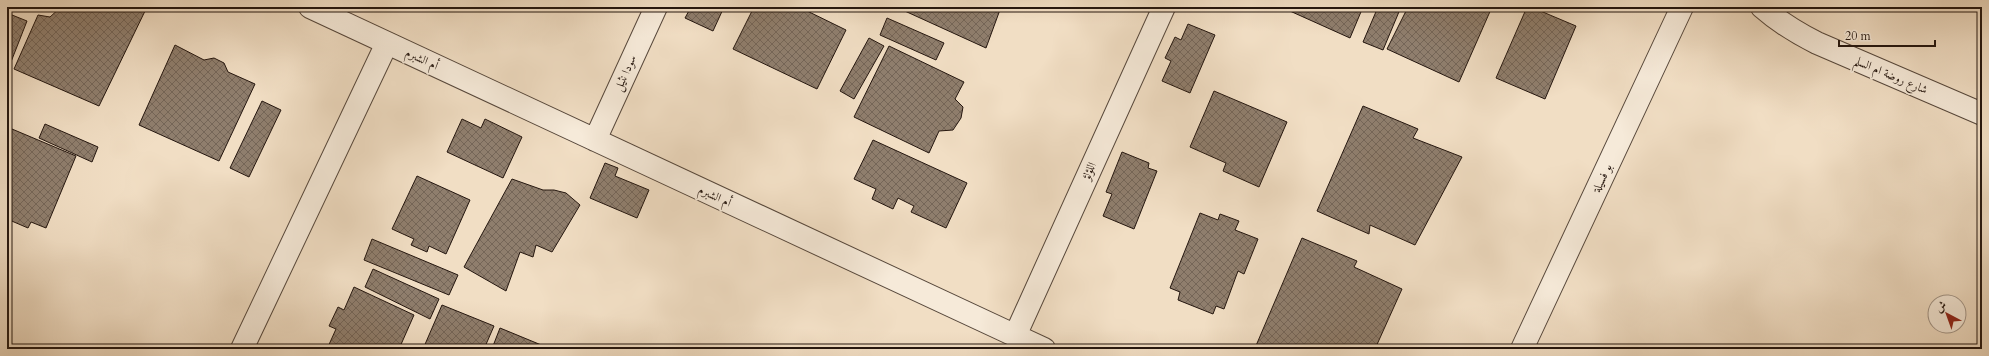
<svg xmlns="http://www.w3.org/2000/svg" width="1989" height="356" font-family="Cardo,Amiri,serif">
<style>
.building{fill:url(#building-cross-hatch);stroke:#24160f}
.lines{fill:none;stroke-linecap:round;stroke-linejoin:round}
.minor-casing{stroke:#57483c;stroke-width:24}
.minor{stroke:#f6ead9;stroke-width:22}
.labels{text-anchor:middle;stroke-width:3.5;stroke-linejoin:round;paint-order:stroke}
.street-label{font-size:12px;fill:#24160f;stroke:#f6ead9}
</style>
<defs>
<pattern id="building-cross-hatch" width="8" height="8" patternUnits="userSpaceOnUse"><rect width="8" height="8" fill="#8f7e6d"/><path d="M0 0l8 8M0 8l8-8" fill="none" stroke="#756658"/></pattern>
</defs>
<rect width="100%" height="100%" fill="#f1dec4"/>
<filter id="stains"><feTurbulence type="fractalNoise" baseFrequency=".005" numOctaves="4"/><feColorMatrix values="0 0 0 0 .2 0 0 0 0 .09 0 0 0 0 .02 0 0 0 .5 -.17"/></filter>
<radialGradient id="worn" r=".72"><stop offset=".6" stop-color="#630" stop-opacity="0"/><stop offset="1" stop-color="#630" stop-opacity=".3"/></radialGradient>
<!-- building -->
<path class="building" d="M61 7H141L146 9 99 106 14 69 38 15 50 17Z
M691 7H724L713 31 685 18Z
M754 7H799L846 30 817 89 733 49Z
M896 7H1001L986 48Z
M1281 7H1363L1350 38Z
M1378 7H1401L1383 50 1363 42Z
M1408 7H1492L1459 82 1387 49Z
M1527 7H1531L1576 26 1545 99 1496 78Z
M7 13 27 21 9 67 7 66Z
M887 18 944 43 936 60 880 35Z
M1188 24 1215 35 1190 93 1162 81 1171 61 1165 58 1175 37 1181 40Z
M869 38 884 46 854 99 840 91Z
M175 45 204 60 214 58 224 63 228 72 255 84 219 161 139 125Z
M889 46 964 82 955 99 963 107 961 118 953 130 939 131 929 153 854 117Z
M1214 91 1287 122 1259 187 1223 171 1226 163 1190 147Z
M262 101 281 110 249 177 230 168Z
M1363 106 1418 129 1413 138 1462 157 1415 245 1370 225 1369 234 1317 211Z
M462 119 481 128 485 119 522 137 503 178 447 152Z
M45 124 98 147 92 162 39 138Z
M12 129 76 156 46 228 31 222 28 228 7 219V140Z
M873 140 967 183 946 228 911 212 914 206 898 198 893 209 872 199 876 189 854 179Z
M1122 152 1149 163 1148 168 1157 171 1134 229 1103 216 1112 194 1106 192Z
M605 163 618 168 615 176 649 190 637 218 590 198Z
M417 176 470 200 446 254 429 246 427 252 411 245 414 239 392 229Z
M512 179 543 190H554L566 193 580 205 552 252 536 245 533 257 520 252 506 291 464 267Z
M1200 213 1218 220 1220 214 1239 221 1235 230 1258 239 1244 274 1238 271 1224 309 1216 306 1213 314 1178 300 1180 292 1170 288Z
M1302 238 1357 261 1354 267 1402 289 1375 349 1255 348Z
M372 239 458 275 449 295 364 260Z
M373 269 439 299 430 319 365 287Z
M354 287 414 315 399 349H327L336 329 329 326 338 307 344 310Z
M442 305 494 326 484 349H475L467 346 466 349H423Z
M500 328 551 349H501L493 346Z"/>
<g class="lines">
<!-- minor casing -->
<g class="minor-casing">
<path id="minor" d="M310 7 1044 349
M1762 7C1779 22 1797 33 1817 43L1982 114
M595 140 656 7
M1015 336 1164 7
M242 349 387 43
M1522 349 1682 7"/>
</g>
<!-- minor -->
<use href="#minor" class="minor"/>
</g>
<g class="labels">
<!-- street labels -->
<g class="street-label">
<text transform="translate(422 59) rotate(25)" y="4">أم الشبرم</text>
<text transform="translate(625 73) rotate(-66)" y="4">سودا نثيل</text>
<text transform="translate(1891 75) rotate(23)" y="4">شارع روضة ام السلم</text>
<text transform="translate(1089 171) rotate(-66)" y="4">اللؤلؤ</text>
<text transform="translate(1602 178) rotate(-65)" y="4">بو فسيلة</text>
<text transform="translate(715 196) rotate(25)" y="4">أم الشبرم</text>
</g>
</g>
<!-- margin -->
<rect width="1989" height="356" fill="none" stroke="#f1dec4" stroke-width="24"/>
<rect x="8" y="8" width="1973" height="340" fill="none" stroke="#24160f" stroke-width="2"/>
<rect x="12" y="12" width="1965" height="332" fill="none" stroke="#24160f"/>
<!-- north arrow -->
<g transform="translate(1947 314) rotate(319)"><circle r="19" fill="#f6ead9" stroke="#a29588"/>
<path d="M0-3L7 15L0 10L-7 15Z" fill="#8f2418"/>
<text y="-6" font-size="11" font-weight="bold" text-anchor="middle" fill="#24160f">ش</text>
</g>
<!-- scale -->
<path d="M1839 40v6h96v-6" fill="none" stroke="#24160f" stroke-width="2"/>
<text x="1845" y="40" font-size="12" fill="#24160f" stroke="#f6ead9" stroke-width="3" paint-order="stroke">20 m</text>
<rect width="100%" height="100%" filter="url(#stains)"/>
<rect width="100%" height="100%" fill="url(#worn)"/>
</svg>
